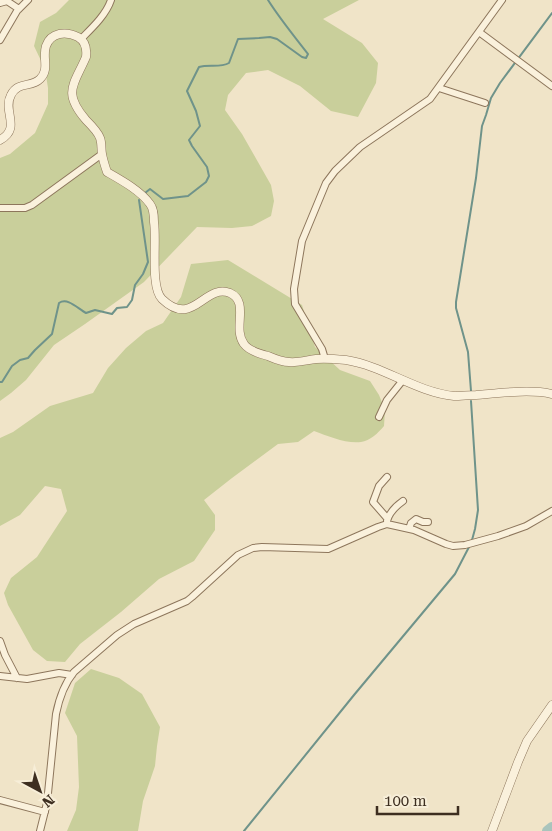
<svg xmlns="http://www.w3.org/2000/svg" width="552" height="831" font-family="'Roboto Serif',serif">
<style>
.green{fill:#c9cf9b}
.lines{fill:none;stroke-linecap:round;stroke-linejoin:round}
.stream{stroke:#6f938a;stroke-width:2}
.river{stroke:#a9c4bc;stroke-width:10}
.minor-casing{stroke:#8d765c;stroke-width:8}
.tertiary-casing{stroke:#8d765c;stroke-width:9}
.minor{stroke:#faf1dc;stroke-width:6}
.tertiary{stroke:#faf1dc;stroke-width:8}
</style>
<rect width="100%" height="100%" fill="#f0e4c8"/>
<!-- green -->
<path class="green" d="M69 0H359L323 19 362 43 378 63 376 83 358 117 331 111 300 86 268 70 246 73 228 95 225 110 242 134 271 185 274 201 271 216 252 226 232 228 197 227 144 282 85 324 54 345 26 380 11 393 0 401V158L10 154 35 133 48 104V88L45 69 34 46 40 22 56 13Z
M228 260 302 305 315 347 340 370 370 381 379 395 385 410 384 426C378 433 370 441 361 442 346 444 328 436 314 431L298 442 278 444 232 478 204 500 215 515V530L194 561 159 579 121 612 80 644 65 662 47 661 33 650 8 605 4 593 11 578 37 557 67 511 61 489 45 486 20 515 0 526V438L13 432 50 406 93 393 108 368 126 348 146 331 163 323 181 297 191 264Z
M91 669 119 678 142 694 160 727 157 746 155 766 143 801 138 831H67L76 810 79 787 77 736 65 713 75 683Z"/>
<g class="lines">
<!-- stream -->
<path class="stream" d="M145 193 150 189 163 199 188 196 206 182 209 176 207 167 192 146 189 140 200 126 196 111 187 91 199 67C209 64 220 68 229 63L238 39 259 38 270 37 277 39 302 57 306 58 308 54C294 36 280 19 268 0
M0 382H2L12 366 20 360 28 358 35 350 52 334 59 303C68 297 78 309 86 313L95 310 112 314 117 308 127 307 132 300 135 285 143 274 148 262 139 200
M471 391 468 352 456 308V302L476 178 482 126 486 115 491 98 500 83 552 13
M471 401 478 510 475 529 472 540
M244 831 354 695 455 574 469 547"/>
<!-- river -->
<path class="river" d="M547 831 552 827"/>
<!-- minor casing -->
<g class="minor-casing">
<path id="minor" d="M0 3 7 1 19 9
M479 32 552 86
M81 39C92 28 106 15 111 0
M0 40 17 11 28 0
M439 88 485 103
M0 208H25L32 205 102 154
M325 359 322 349 295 304 294 289 302 241 326 183 335 171 360 147 430 99 502 0
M379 417 387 400 403 380
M387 477 379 486 373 502 387 518
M387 521C389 513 396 506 403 501
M409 529 411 523 416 519 423 522H428
M0 641 5 655 17 678
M0 676 27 679 59 673 72 675
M0 800 45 812
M40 831 47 803 56 714C59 699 64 684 74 672L117 635 134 624 187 601 192 597 238 555 253 548 262 547 328 549 378 527 387 524 414 530 446 544 453 546 465 545 498 536 526 526 552 511"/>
</g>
<!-- tertiary casing -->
<g class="tertiary-casing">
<path id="tertiary" d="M0 140C22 128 2 111 11 95 18 81 31 88 40 79 50 69 42 58 46 46 51 32 66 31 78 37 85 41 87 49 86 57 74 85 62 92 86 120 91 125 98 132 100 138 102 143 101 149 102 154 103 160 105 166 107 172 121 180 141 191 150 204 154 209 154 216 154 222 157 241 150 287 162 299 193 329 204 283 230 293 250 302 232 328 244 344 249 351 260 354 268 356 275 359 282 362 289 362 299 363 307 360 316 359 326 358 336 359 346 360 384 366 416 392 454 396 461 396 469 395 476 395 499 393 531 389 552 394
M492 831 518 762 527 741 552 705"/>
</g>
<!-- minor -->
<use href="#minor" class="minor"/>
<!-- tertiary -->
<use href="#tertiary" class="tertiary"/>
</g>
<!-- north arrow -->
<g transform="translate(40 791) rotate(140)" stroke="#f7eed8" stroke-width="4" paint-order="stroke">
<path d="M0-4L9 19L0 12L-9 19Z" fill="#3d2e20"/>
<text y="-8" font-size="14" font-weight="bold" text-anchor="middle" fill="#3d2e20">N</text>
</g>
<!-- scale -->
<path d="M377 806v8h81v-8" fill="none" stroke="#3d2e20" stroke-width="2.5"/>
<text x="384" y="806" font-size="15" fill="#3d2e20" stroke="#f7eed8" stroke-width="4" paint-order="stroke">100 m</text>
</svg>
